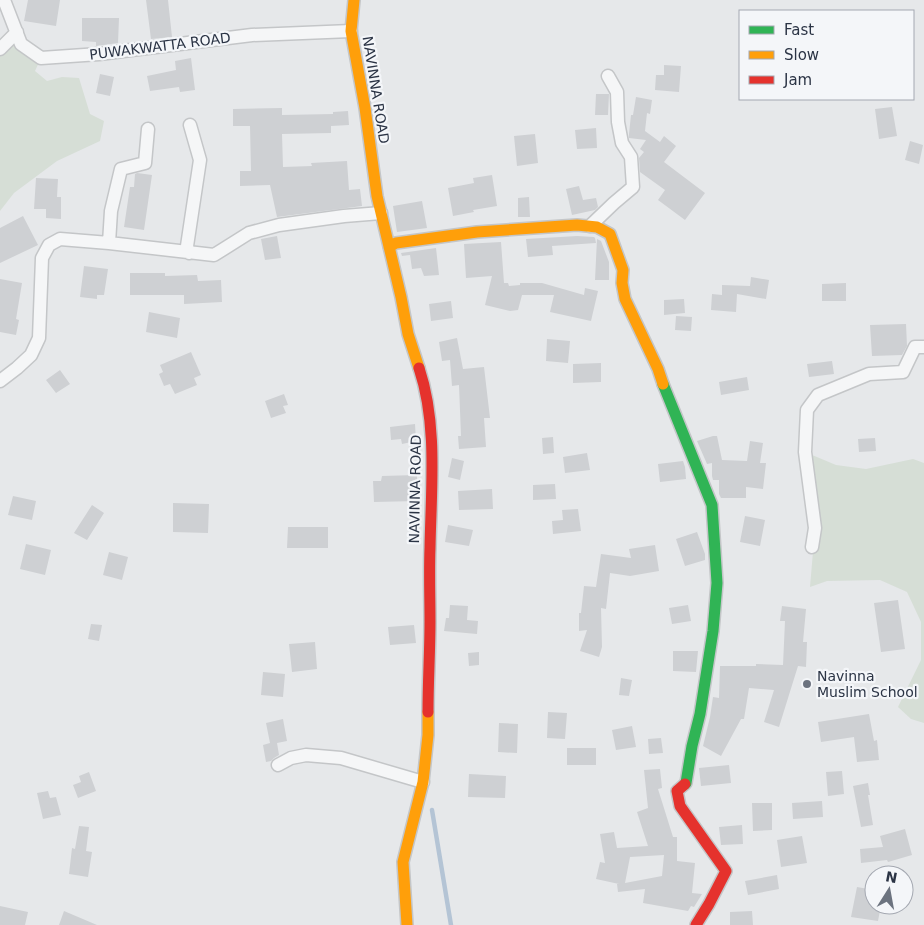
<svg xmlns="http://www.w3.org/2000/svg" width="924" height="925" font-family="'DejaVu Sans',sans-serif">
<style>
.green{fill:#d6ded6}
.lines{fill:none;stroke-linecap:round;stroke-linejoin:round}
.stream{stroke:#b4c4d5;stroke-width:4.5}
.building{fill:#ced0d3;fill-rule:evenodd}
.street-casing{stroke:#c4c6c8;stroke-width:15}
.fast-casing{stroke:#c4c6c8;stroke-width:14}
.slow-casing{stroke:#c4c6c8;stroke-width:14}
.jam-casing{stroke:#c4c6c8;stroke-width:14}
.street{stroke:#f5f6f7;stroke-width:12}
.fast{stroke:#30b455;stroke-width:11}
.slow{stroke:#ff9f0a;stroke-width:11}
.jam{stroke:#e5322d;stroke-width:11}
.poi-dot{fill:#6c737f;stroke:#f4f6f9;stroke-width:2}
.labels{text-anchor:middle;stroke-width:4.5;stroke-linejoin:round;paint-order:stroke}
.street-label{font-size:14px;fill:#2b3445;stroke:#f4f6f9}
.poi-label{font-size:14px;fill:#2b3445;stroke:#f4f6f9;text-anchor:start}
</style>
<rect width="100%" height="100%" fill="#e6e8ea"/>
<!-- green -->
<path class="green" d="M17 32 41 58 35 71 47 81 62 77 79 78 90 114 104 121 100 141 57 161 14 193 0 211V49Z
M805 452 836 465 866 469 913 459 924 463V723L911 719 898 707 921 660V622L907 592 880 580 827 581 810 587 815 528Z"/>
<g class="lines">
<!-- stream -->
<path class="stream" d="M432 810 451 925"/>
</g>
<!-- building -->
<path class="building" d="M28 0H60L56 26 24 21Z
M146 0H168L172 37 151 39Z
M82 18H119L118 43 96 46V42L82 41Z
M191 58 195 90 180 92 179 87 150 91 147 76 176 70 175 61Z
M664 65 681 66 679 92 655 90 656 75H664Z
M100 74 114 77 110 96 96 93Z
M596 94H609L608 115H595Z
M636 97 652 100 650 114 647 113 645 131 660 142 664 136 676 146 664 162 705 193 685 220 658 200 665 190 640 172 639 158 644 152 640 149 646 140 629 138V134L631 115H633Z
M892 107 897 136 879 139 875 109Z
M282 108V115L333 114V112L348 111 349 125 331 126V133L282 134 283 167 312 166 311 163 347 161 349 190 360 189 362 206 277 217 270 185 240 186V171H251L250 126H233V109Z
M596 128 597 148 577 149 575 130Z
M535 134 538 163 517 166 514 136Z
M910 141 923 145 919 164 905 160Z
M137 173 152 175 144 230 124 227 130 187H134L135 174Z
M492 175 497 206 473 210 474 212 453 216 448 188 474 183 473 178Z
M36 178 58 179 57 197H61V219L46 218V209H34Z
M579 186 583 200 596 198 598 207 595 210 572 215 566 189Z
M529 197 530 217H518V198Z
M422 201 427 228 397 232 393 206Z
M23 216 38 245 0 263V228Z
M277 236 281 258 265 260 261 239Z
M577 236 594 237 595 238 596 243 552 246 553 255 528 257 526 239Z
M597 239 601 241 609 262V280H595Z
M501 242 504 283H508L509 286 520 285V283H542L584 295 585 288 598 291 591 321 550 312 554 295H522L518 310 510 311 485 305 492 276 466 278 464 244Z
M436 248 439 275 424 276 421 268 412 269 410 255 402 256 401 253Z
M84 266 108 269 104 295H97V299L80 297Z
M130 273H165V276L197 275 198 281 221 280 222 302 184 304V295H130Z
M751 277 769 280 766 299 737 294 736 312 711 310 712 294 722 295V285L750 286Z
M0 279 22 283 16 319 19 320 16 335 0 332Z
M846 283V301H822V284Z
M684 299 685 313 664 315V300Z
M451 301 453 318 431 321 429 304Z
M149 312 180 318 177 338 146 332Z
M676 316 692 317 691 331 675 330Z
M906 324 907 346 902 355 872 356 870 325Z
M457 338 463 369 484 367 490 418H484L486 447 459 449 458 436H461L459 385 452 386 450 360 442 361 439 342Z
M547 339 570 341 568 363 546 361Z
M191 352 201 375 194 378 197 385 175 394 170 384 164 386 159 374 163 372 160 365Z
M832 361 834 374 809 377 807 364Z
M601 363V382L573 383V364Z
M60 370 70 384 56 393 46 380Z
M747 377 749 390 721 395 719 382Z
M284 394 288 405 283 406 286 413 271 418 265 401Z
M415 424 416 441 402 444 401 439 391 440 390 427Z
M713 436H717L722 460 747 461 750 441 763 443 760 463H766L763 489 746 487V498H721L719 494V480H713L712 476V463L707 464 697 441Z
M553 437 554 453 543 454 542 438Z
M875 438 876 451 859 452 858 439Z
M587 453 590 470 565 473 563 457Z
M452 458 464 461 460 480 448 477Z
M683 461 685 467 686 479 660 482 658 464Z
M417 475V501L374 502 373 481H381L382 476Z
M555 484 556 499 533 500V485Z
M492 489 493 509 459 510 458 491Z
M13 496 36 501 32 520 8 515Z
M173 503 209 504 208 533 173 532Z
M92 505 104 513 87 540 74 533Z
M578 509 581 531 553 534 552 521 563 520 562 510Z
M745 516 765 520 760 546 740 542Z
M448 525 473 530 469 546 445 542Z
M288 527H328V548H287Z
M697 532 705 554V560L685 566 676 539Z
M26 544 51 550 45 575 20 569Z
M655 545 659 571 630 576 610 573 606 609 601 608 602 647 599 657 580 651 587 630 579 631V613H581L584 586 596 587 601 554 631 558 629 549Z
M109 552 128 557 122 580 103 575Z
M898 600 905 649 881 652 874 603Z
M450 605 468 606 467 620 478 621 477 634 444 631 446 618H449Z
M688 605 691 621 672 624 669 608Z
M782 606 806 609 803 642H807L806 667 798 666 779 727 764 722 774 690 749 688 744 719H741L721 756 703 746 710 717 713 697 719 698 720 666H756V664L783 665 785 621H780Z
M91 624 102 625 99 641 88 639Z
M414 625 416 643 390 645 388 627Z
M315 642 317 669 292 672 289 644Z
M673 651H698L696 672 673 671Z
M479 652V665L469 666 468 653Z
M263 672 285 674 283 697 261 695Z
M621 678 632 680 629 696 619 695Z
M548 712 567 713 565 739 547 738Z
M869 714 874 741 877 740 879 760 857 762 854 737 821 742 818 722Z
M283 719 287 741 277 743 279 755 274 758 271 761 266 762 263 745 270 743 266 723Z
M499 723 518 724 517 753 498 752Z
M632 726 636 747 616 750 612 730Z
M661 738 663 753 649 754 648 739Z
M567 748H596V765H567Z
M729 765 731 783 701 786 699 768Z
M660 769 662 788 658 789 673 837H677V861L695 863 692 893 702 894 694 907 691 906 688 911 643 903 645 889 618 892 617 884H619L596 879 600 862 605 863 600 834 614 832 617 848 648 846 637 812 648 808 644 770ZM664 855 662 876 625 883 630 857Z
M842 771 844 794 828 796 826 772Z
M89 772 96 791 78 798 73 785 81 782 79 776Z
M469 774 506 776 505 798 468 797Z
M868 783 870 795H868L873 825 861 827 853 786Z
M48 791 50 798 56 797 61 815 43 819 37 793Z
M822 801 823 817 793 819 792 803Z
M752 803H772V830L753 831Z
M742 825 743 844 721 845 719 827Z
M79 826 89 827 86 851 92 852 88 877 69 874 72 848 75 849Z
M905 829 912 855 888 862 887 860 861 863 860 849 883 847 880 836Z
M802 836 807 863 781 867 777 840Z
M777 875 779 889 748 895 745 881Z
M857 887 874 890V905H881L878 921 851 917Z
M0 906 28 912 25 925H0Z
M64 911 97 925H59Z
M752 911 753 925H730V912Z"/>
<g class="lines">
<!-- street casing -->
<g class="street-casing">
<path id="street" d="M4 0 21 44 41 58 99 54 252 35 351 31
M0 49 17 32
M590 226 614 203 633 187 631 157 622 143 618 122 617 92 608 76
M109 243 111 211 121 169 145 163 148 129
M189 253 187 246 200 160 190 125
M0 381 17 368 31 355 39 338 42 258 49 245 60 239 109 243 214 255 249 233 279 225 344 216 381 213
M812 547 815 528 805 452 807 410 818 395 869 374 903 372 915 347H924
M278 765 291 758 306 755 341 758 423 782"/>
</g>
<!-- fast casing -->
<g class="fast-casing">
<path id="fast" d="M663 384 712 505 717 583 713 631 700 714 692 746 686 783 685 784"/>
</g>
<!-- slow casing -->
<g class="slow-casing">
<path id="slow" d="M354 0 351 31 365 108 377 196 401 297 408 334 419 368
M389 247 396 243 477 232 577 225 597 227 610 234 623 270 622 283 625 299 658 369 663 384
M407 925 403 862 423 782 428 735V712"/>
</g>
<!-- jam casing -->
<g class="jam-casing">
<path id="jam" d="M419 368C438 425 431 489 430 548 429 573 430 597 430 621 430 651 428 681 428 712
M685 784 677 791 680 806 726 871 709 904 696 925"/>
</g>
<!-- street -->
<use href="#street" class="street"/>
<!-- fast -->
<use href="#fast" class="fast"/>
<!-- slow -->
<use href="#slow" class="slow"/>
<!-- jam -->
<use href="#jam" class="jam"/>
</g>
<!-- markers -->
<circle class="poi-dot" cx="807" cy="684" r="5"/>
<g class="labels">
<!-- street labels -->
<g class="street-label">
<text transform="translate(160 46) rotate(-7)" y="5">PUWAKWATTA ROAD</text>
<text transform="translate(376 90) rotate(81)" y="5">NAVINNA ROAD</text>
<text transform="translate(415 489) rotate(-89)" y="5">NAVINNA ROAD</text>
</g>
<!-- poi labels -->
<g class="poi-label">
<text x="817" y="681">Navinna<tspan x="817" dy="16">Muslim School</tspan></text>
</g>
</g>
<!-- legend -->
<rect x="739" y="10" width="175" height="90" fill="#f4f6f9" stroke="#a4a8b1"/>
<rect x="749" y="26" width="25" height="8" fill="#30b455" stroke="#a4a8b1"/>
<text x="784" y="35" font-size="15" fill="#2b3445">Fast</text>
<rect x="749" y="51" width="25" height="8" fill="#ff9f0a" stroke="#a4a8b1"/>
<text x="784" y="60" font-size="15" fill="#2b3445">Slow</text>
<rect x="749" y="76" width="25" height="8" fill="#e5322d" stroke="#a4a8b1"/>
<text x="784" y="85" font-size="15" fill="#2b3445">Jam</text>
<!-- north arrow -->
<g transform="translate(889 890) rotate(11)"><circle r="24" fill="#f4f6f9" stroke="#a4a8b1"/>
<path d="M0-4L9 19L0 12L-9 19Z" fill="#6c737f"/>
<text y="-8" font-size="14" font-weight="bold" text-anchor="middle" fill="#2b3445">N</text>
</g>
</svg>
